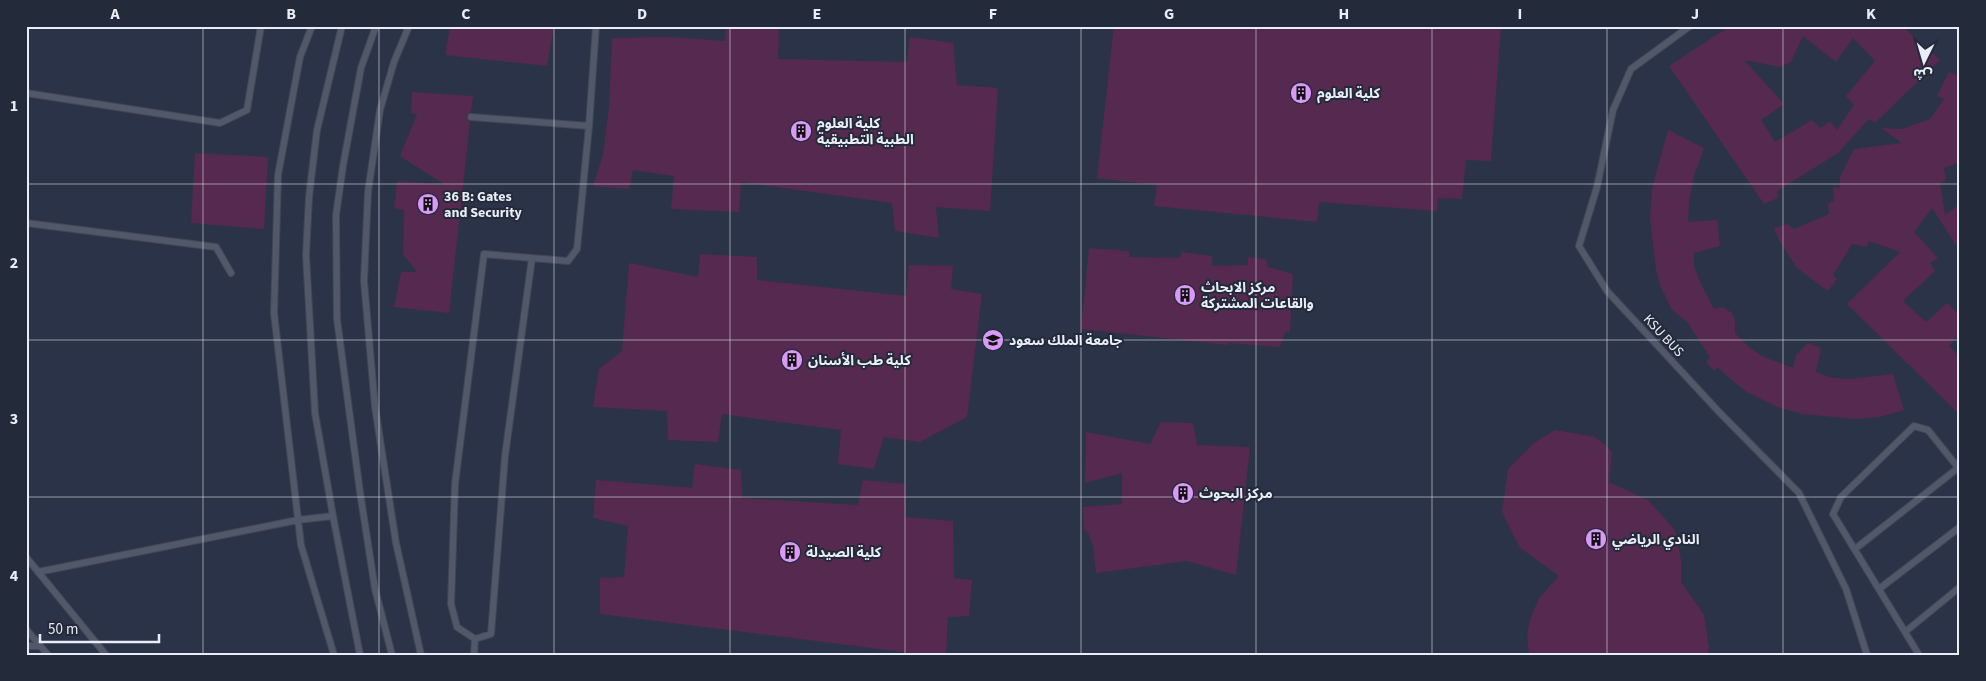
<svg xmlns="http://www.w3.org/2000/svg" width="1986" height="681" font-family="'Source Sans 3','Noto Sans Arabic',sans-serif">
<style>
.built{fill:#2b3348}
.building{fill:#562950;fill-rule:evenodd}
.lines{fill:none;stroke-linecap:round;stroke-linejoin:round}
.lane-casing{stroke:#424754;stroke-width:8}
.lane{stroke:#515869;stroke-width:6}
.grid{fill:none;stroke:#e8edf7;stroke-width:1;stroke-opacity:0.55}
.labels{text-anchor:middle;stroke-width:4;stroke-linejoin:round;paint-order:stroke}
.poi-label{font-size:14px;font-weight:bold;fill:#e8edf7;stroke:#232a39;text-anchor:start}
.street-label{font-size:14px;fill:#e8edf7;stroke:#232a39}
.neatline{fill:none;stroke:#e8edf7;stroke-width:2}
.grid-label{font-size:16px;text-anchor:middle;font-weight:bold;fill:#e8edf7}
</style>
<rect width="100%" height="100%" fill="#232a39"/>
<!-- built -->
<path class="built" d="M26 26H1960V655H26Z"/>
<!-- building -->
<path class="building" d="M450 26H554L547 66 445 55Z
M726 26H779L778 59 907 62 910 37 953 43 957 85 998 88 990 211 936 207 939 238 895 231 892 203 741 182 739 212 671 209 674 176 633 170 629 189 593 186 603 155 609 107 612 38 670 37 725 41Z
M1114 26H1501L1491 161 1466 160 1462 199 1438 198 1437 211 1319 202 1317 222 1154 206 1157 185 1097 178Z
M1730 26H1902L1940 60 1875 123 1869 119 1838 153 1777 191 1778 198 1764 204 1669 66ZM1803 36 1836 62 1853 38 1875 61 1846 96 1854 105 1837 130 1830 121 1821 128 1812 120 1775 142 1761 120 1784 104 1744 60 1780 67 1791 62Z
M1949 72 1960 76V162L1944 168 1946 180 1940 183 1945 215 1960 204V251L1932 208 1914 232 1938 258 1930 263 1935 271 1903 301 1926 322 1947 303 1960 315V333L1949 346 1960 357V415L1847 304 1900 252 1869 241 1866 247 1852 244 1833 275 1837 279 1828 291 1797 268 1779 240 1774 228 1787 224 1794 229 1829 214 1828 204 1834 201 1833 187 1840 188V177L1854 149 1902 143 1881 128 1902 129 1930 119 1944 99 1937 96Z
M412 92 473 96 471 112 466 116 467 120 470 122 449 313 394 307 401 272H417L403 254 404 210 394 208 397 181 445 185 400 156 417 114 411 113Z
M1668 130 1704 148 1694 176 1689 203 1688 222 1717 220 1720 246 1694 253V266L1701 284 1714 309 1723 307 1732 313 1735 321V333L1750 348 1764 357 1793 368 1796 355 1808 343 1821 348 1816 372 1832 378 1849 379 1893 374 1904 410 1879 417 1855 419 1802 414 1777 407 1747 392 1729 378 1718 367 1714 371 1706 362 1710 357 1687 322 1672 310 1660 285 1656 270 1650 219 1652 188Z
M195 153 268 157 264 229 191 223Z
M1089 248 1129 251V257L1180 258 1181 252 1212 256V266L1248 265V257L1266 259 1268 267 1293 274 1290 331 1285 333 1280 347 1228 343V345L1081 329Z
M700 254 757 257V280L906 296 909 265 953 266 951 289 982 294 967 417 920 442 884 437 874 469 838 464 841 430 722 414 718 442 668 440 667 411 593 407 599 369 622 351 629 263 698 277Z
M1161 422 1193 423 1197 445 1250 447 1236 575 1187 561 1096 573 1093 546 1088 533 1084 529 1083 507 1122 504V473L1085 483 1086 432 1150 444Z
M1555 430 1595 437 1607 446 1612 453 1609 482 1648 500 1675 530 1681 560V582L1704 615 1709 648 1707 655H1529L1527 633 1531 617 1539 598 1559 576 1520 548 1502 512 1508 469 1534 443Z
M695 464 741 470 742 498 858 505 863 480 905 484 906 517 953 521 954 578 972 580 969 616 948 617 946 655H927L600 614V578L624 577 628 526 593 518 596 480 692 488Z"/>
<g class="lines">
<!-- lane casing -->
<g class="lane-casing">
<path id="lane" d="M312 26 300 57 278 175 274 313 301 545 334 655
M342 26 317 130 309 197 306 255 315 413 333 516 360 655
M376 26 361 68 343 166 336 215 337 319 360 492 375 589 392 655
M409 26 394 62 380 110 368 192 364 281 375 407 396 543 421 655
M1690 26 1631 69 1613 110 1597 187 1579 246 1607 291 1720 413 1799 493 1846 589 1867 655
M26 93 220 123 247 110 261 26
M471 117 589 126
M26 223 216 247 231 273
M1855 549 1958 468
M26 557 106 655
M38 572 298 520 333 516
M1879 589 1960 527
M26 629 48 655
M1905 632 1960 587
M475 639 457 627 451 604 455 484 484 254 568 261 577 249 589 126 596 26
M475 639 491 634 505 456 532 258
M26 646H40
M474 655 475 639
M1919 655 1833 514 1841 497 1914 426 1928 430 1960 470"/>
</g>
<!-- lane -->
<use href="#lane" class="lane"/>
</g>
<!-- grid -->
<path class="grid" d="M203 26V655M379 26V655M554 26V655M730 26V655M905 26V655M1081 26V655M1256 26V655M1432 26V655M1607 26V655M1783 26V655M26 184H1960M26 340H1960M26 497H1960"/>
<!-- icons -->
<defs>
<g id="building-disc" transform="scale(1.125)"><circle r="9.5" fill="#d99af7" stroke="#232a39"/><path d="M-4-6H4V6H1V3H-1V6H-4ZM-2.5-4.3h1.7v1.8h-1.7ZM.8-4.3h1.7v1.8H.8ZM-2.5-1h1.7V.8h-1.7ZM.8-1h1.7V.8H.8Z" fill="#111"/></g>
<g id="university-disc" transform="scale(1.125)"><circle r="9.5" fill="#d99af7" stroke="#232a39"/><path d="M0-5L7-2L0 1L-7-2ZM-4 1L0 2.5L4 1V4Q0 6-4 4Z" fill="#111"/></g>
</defs>
<g fill-rule="evenodd">
<use href="#building-disc" x="1301" y="93"/>
<use href="#building-disc" x="801" y="131"/>
<use href="#building-disc" x="428" y="204"/>
<use href="#building-disc" x="1185" y="295"/>
<use href="#university-disc" x="993" y="340"/>
<use href="#building-disc" x="792" y="360"/>
<use href="#building-disc" x="1183" y="493"/>
<use href="#building-disc" x="1596" y="539"/>
<use href="#building-disc" x="790" y="552"/>
</g>
<g class="labels">
<!-- poi labels -->
<g class="poi-label">
<text x="1317" y="98">كلية العلوم</text>
<text x="817" y="128">كلية العلوم<tspan x="817" dy="16">الطبية التطبيقية</tspan></text>
<text x="444" y="201">36 B: Gates<tspan x="444" dy="16">and Security</tspan></text>
<text x="1201" y="292">مركز الابحاث<tspan x="1201" dy="16">والقاعات المشتركة</tspan></text>
<text x="1009" y="345">جامعة الملك سعود</text>
<text x="808" y="365">كلية طب الأسنان</text>
<text x="1199" y="498">مركز البحوث</text>
<text x="1612" y="544">النادي الرياضي</text>
<text x="806" y="557">كلية الصيدلة</text>
</g>
<!-- street labels -->
<g class="street-label">
<text transform="translate(1664 335) rotate(47)" y="5">KSU BUS</text>
</g>
</g>
<!-- border -->
<rect width="1986" height="681" fill="none" stroke="#232a39" stroke-width="55"/>
<!-- north arrow -->
<g transform="translate(1924 62) rotate(185)" stroke="#232a39" stroke-width="4" paint-order="stroke">
<path d="M0-4L9 19L0 12L-9 19Z" fill="#e8edf7"/>
<text y="-8" font-size="14" font-weight="bold" text-anchor="middle" fill="#e8edf7">ش</text>
</g>
<!-- scale -->
<path d="M40 634v8h119v-8" fill="none" stroke="#e8edf7" stroke-width="2.5"/>
<text x="48" y="634" font-size="15" fill="#e8edf7" stroke="#232a39" stroke-width="4" paint-order="stroke">50 m</text>
<rect x="28" y="28" width="1930" height="626" class="neatline"/>
<g class="grid-label">
<text x="115" y="19">A</text>
<text x="291" y="19">B</text>
<text x="466" y="19">C</text>
<text x="642" y="19">D</text>
<text x="817" y="19">E</text>
<text x="993" y="19">F</text>
<text x="1169" y="19">G</text>
<text x="1344" y="19">H</text>
<text x="1520" y="19">I</text>
<text x="1695" y="19">J</text>
<text x="1871" y="19">K</text>
<text x="14" y="111">1</text>
<text x="14" y="268">2</text>
<text x="14" y="424">3</text>
<text x="14" y="581">4</text>
</g>
</svg>
